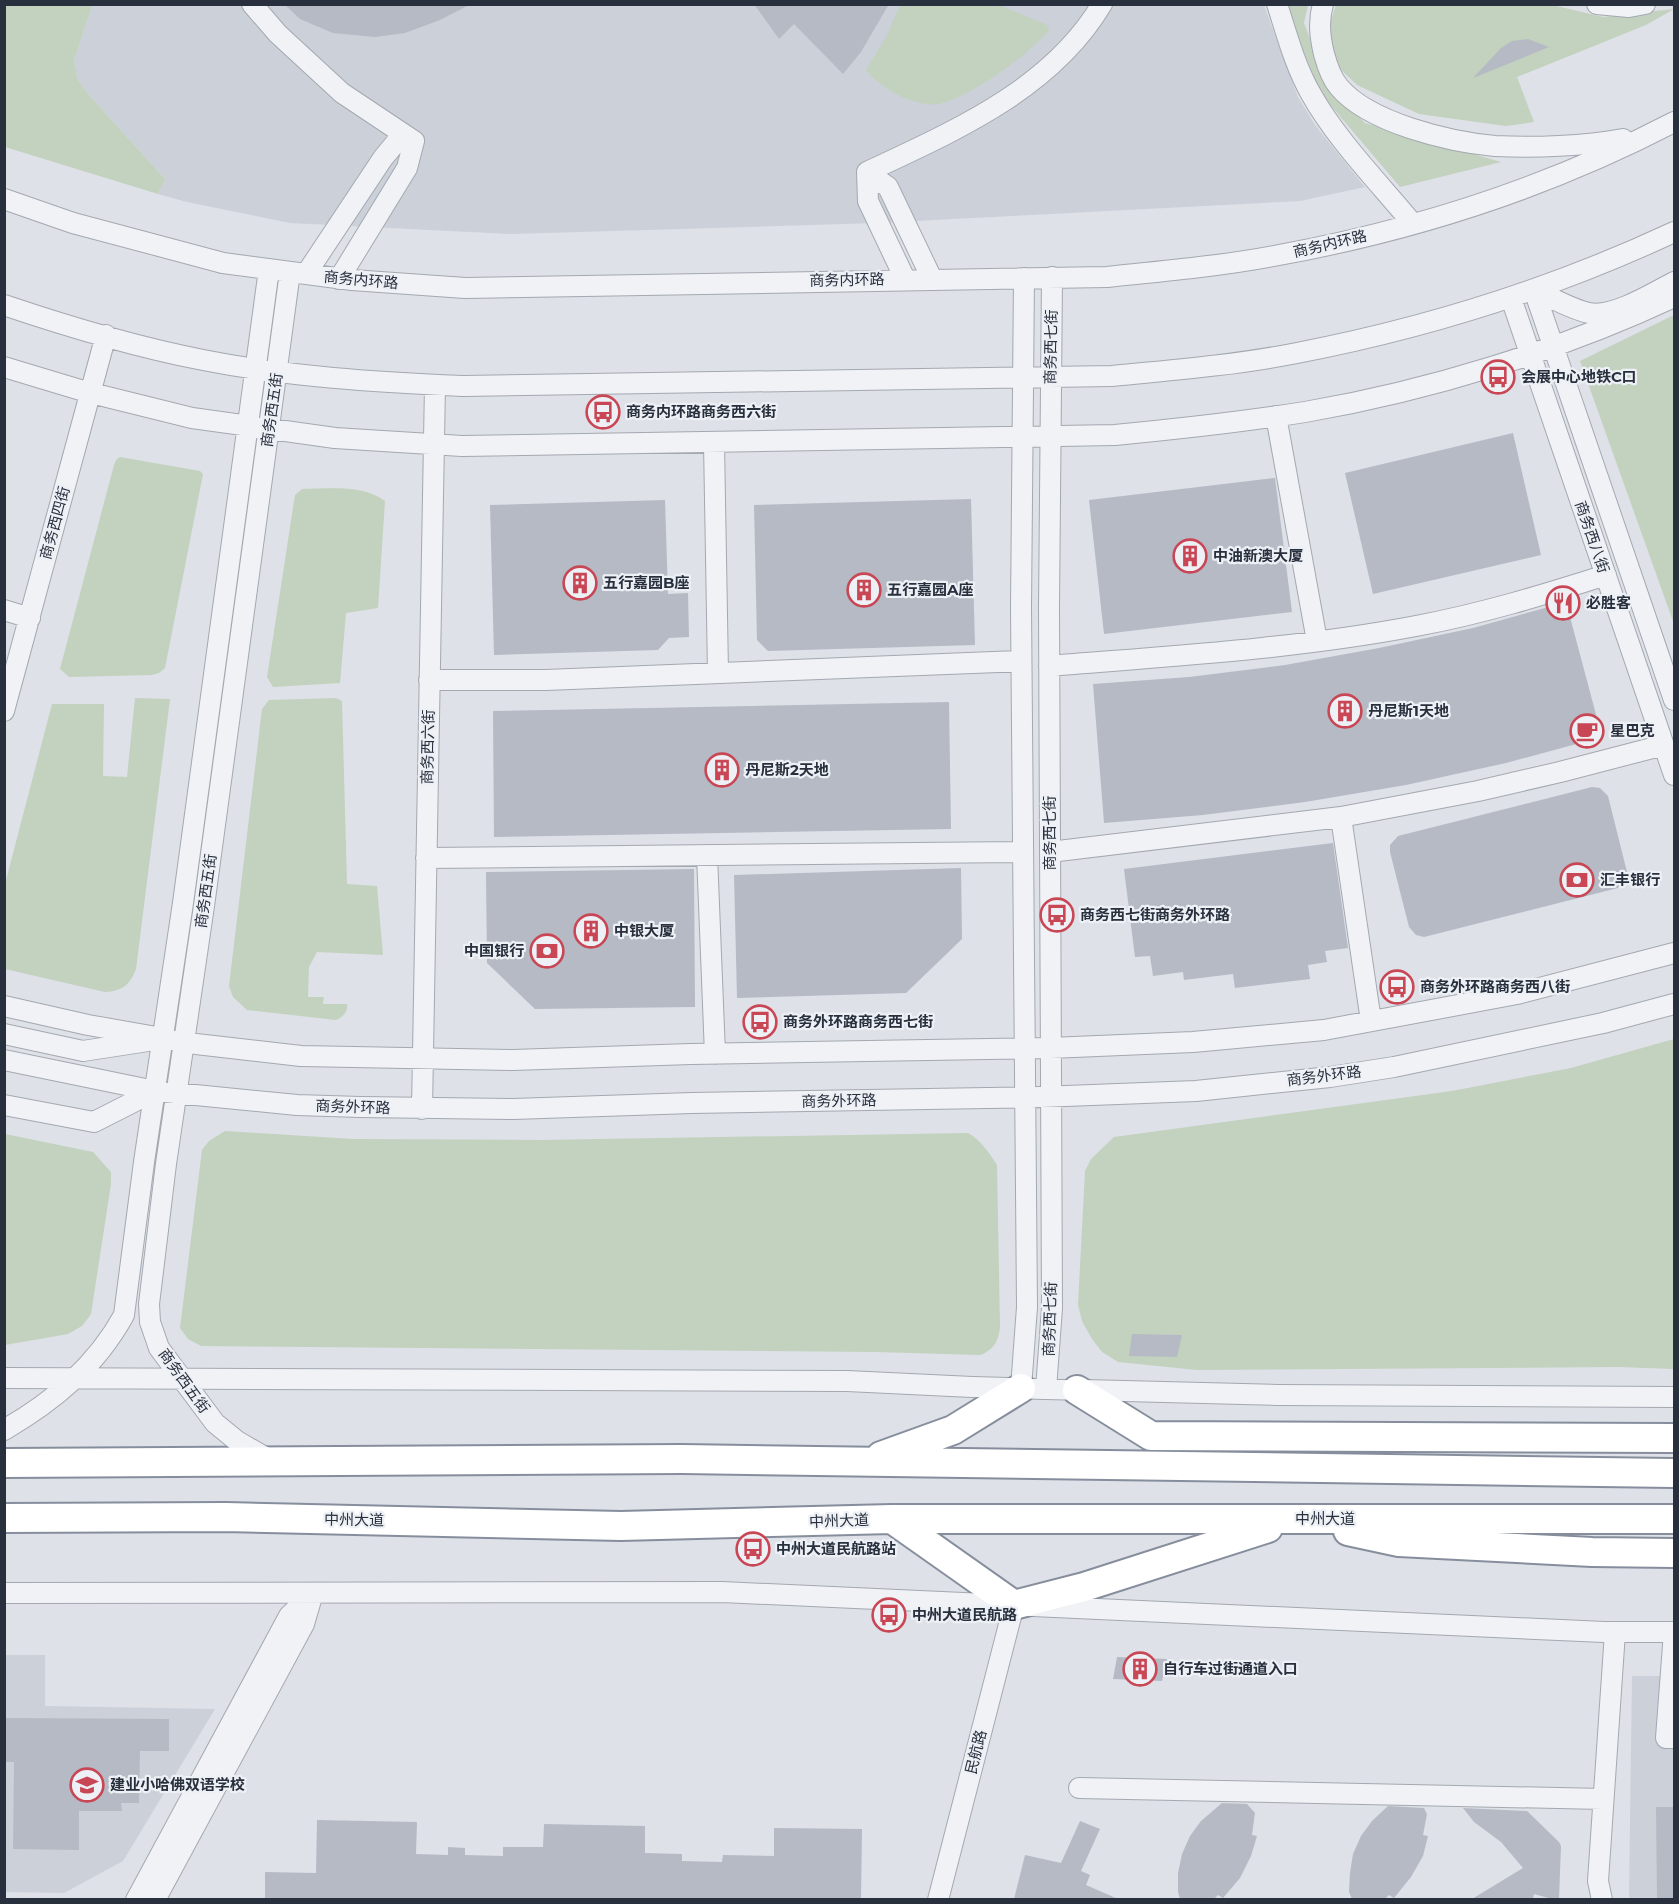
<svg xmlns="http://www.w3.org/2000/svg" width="1679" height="1904" font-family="Montserrat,'Noto Sans SC',sans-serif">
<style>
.built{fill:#ccd0d9}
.green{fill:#c3d1bf}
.building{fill:#b5bac4}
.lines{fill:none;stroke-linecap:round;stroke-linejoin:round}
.minor-casing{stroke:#a4a8b1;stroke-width:22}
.highway-casing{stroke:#868e9d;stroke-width:32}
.minor{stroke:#f0f2f6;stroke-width:20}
.highway{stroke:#fff;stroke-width:28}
.labels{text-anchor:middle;stroke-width:4.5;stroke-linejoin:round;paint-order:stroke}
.street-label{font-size:15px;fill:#282f3d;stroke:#edf0f5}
.poi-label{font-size:15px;font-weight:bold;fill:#282f3d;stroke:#edf0f5;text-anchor:start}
</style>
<rect width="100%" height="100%" fill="#dee1e7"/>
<!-- built -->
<path class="built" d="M92 4 1264 5 1298 97 1315 125 1365 187 1300 201 876 223 512 234 290 223 187 202 158 194 165 179 89 95 78 80 74 61Z
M5 1655H45V1706L215 1709 123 1861 64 1893 5 1892Z
M1632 1676H1674V1899L1630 1900 1629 1896Z"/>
<!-- green -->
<path class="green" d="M1548 4 1603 17 1674 9 1646 25 1517 77 1534 122 1506 126 1419 114 1357 85 1336 65 1329 26 1336 5Z
M4 5H92L74 61 78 80 89 95 165 179 158 194 5 147Z
M900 5H999L1047 25 1049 31C1026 56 976 93 943 103 919 110 880 89 866 70L886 37Z
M1287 5H1308L1304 23 1329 87 1365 123 1501 162 1400 187 1321 94 1296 32Z
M1674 315V624L1580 361Z
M120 457 200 471 203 474 165 668 159 673 152 675 69 677 60 669 114 465 116 460Z
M302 489C329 489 362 484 385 501L378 608 346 613 340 683 273 687 267 677 295 495Z
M135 698 170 699 136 969C130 985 122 991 105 992L5 969V884L52 704H104L103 776 127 777Z
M336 698 342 701 347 884 377 886 383 955 317 952 309 967 308 997H324L323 1004H347C348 1012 343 1017 336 1020L247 1010 233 997 229 986 262 709 269 700Z
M1674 1039V1369L1619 1367 1197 1370 1118 1362 1102 1352 1092 1339 1082 1321 1078 1305 1085 1171 1091 1159 1114 1137 1452 1091 1571 1068Z
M225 1131 353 1139 541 1140 968 1133C980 1139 990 1154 997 1165L1000 1327C998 1342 995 1348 981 1355L876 1352 201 1346 188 1339 180 1328 202 1150 209 1141Z
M5 1134 93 1152 111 1172V1184L91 1314 82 1326 68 1334 5 1345Z"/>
<!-- building -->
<path class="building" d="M284 4H471L440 20 405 33 375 37 333 33 300 19Z
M754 4H889L861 52 843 74 794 24 779 39Z
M1528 39 1549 47 1473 78 1501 48 1512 41Z
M1513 433 1541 555 1373 594 1345 473Z
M1275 478 1292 612 1104 634 1089 500Z
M971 499 975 645 768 651 757 640 754 505Z
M665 500 668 594 688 593 689 637 669 638 658 650 494 655 490 505Z
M1566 602 1602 737 1506 763 1406 785 1305 802 1203 815 1104 823 1093 684 1189 677 1285 665 1379 648 1473 628Z
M949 702 951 829 494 837 493 711Z
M1592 787 1600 788 1608 796 1627 872 1618 888 1424 937 1416 935 1409 927 1390 852V845L1398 836Z
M1333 843 1348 948 1325 951 1327 962 1308 965 1310 979 1235 988 1233 974 1184 980 1183 972 1153 976 1150 956 1135 957 1124 869Z
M961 868 962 939 906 993 737 998 734 875Z
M694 869 695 1007 535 1009 487 963 486 872Z
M1132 1334 1182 1335 1177 1357 1129 1356Z
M1117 1657 1167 1659 1162 1681 1113 1679Z
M4 1718 169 1719V1751H140L139 1803H121L122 1811H79V1850L13 1849 14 1762H4Z
M1222 1803 1247 1804 1255 1813 1252 1835 1257 1836 1251 1856 1240 1878 1223 1898 1218 1895 1214 1899H1180L1178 1892V1873L1182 1854 1190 1836 1201 1821Z
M1388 1806 1424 1808 1427 1814 1423 1835 1428 1836 1423 1856 1411 1877 1394 1898 1389 1895 1385 1899H1352L1349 1892 1350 1873 1353 1854 1361 1836 1372 1821Z
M1656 1807H1674V1899H1657Z
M1463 1808 1527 1811 1559 1842 1561 1846 1559 1899H1552L1534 1894 1533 1899H1472L1523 1868 1501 1842 1474 1822Z
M317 1820 417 1822 416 1854 448 1855V1847L465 1848V1855L503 1856V1847H543L544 1824 645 1826V1853L682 1854V1861L722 1862 723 1855 774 1856V1828L862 1829 861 1899H265V1872L316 1873Z
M1080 1821 1100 1829 1081 1871 1090 1875 1086 1885 1118 1899H1014L1025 1855 1061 1863Z"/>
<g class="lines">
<!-- minor casing -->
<g class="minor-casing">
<path id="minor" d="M252 4 278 34 342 93 414 141 407 168 339 279
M1277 4C1287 35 1295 66 1311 94 1336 139 1380 184 1413 224
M1323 4C1318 22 1320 37 1324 54 1327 65 1331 78 1339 87 1369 123 1450 142 1495 146 1535 148 1584 146 1623 139
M1597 4 1629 7 1645 4
M867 172C954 131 1051 90 1102 4
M867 172 888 187 932 279
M867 172 868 201 905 279
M4 199 73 223 223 263 352 280 465 288 1107 277C1164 271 1222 266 1279 255 1416 230 1551 186 1674 122
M306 274 383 158 403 134
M1534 290 1674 700
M1534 290C1551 297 1570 309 1589 313 1613 318 1653 293 1674 282
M1511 298 1674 775
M4 305C69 327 136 347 203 360 289 377 377 382 463 386L1112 376C1174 370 1236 365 1297 353 1427 328 1554 288 1674 232
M4 367 87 392 192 418 335 438 462 446 1115 435C1178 429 1242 422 1305 412 1428 391 1561 350 1674 297
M1276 416 1317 641
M714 442 718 673
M4 610 30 618
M1049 666C1171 656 1295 649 1416 626 1481 614 1543 595 1606 575
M429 680H546L1021 661
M4 711 106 335
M1341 817 1371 1021
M1050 852 1341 817 1478 791 1560 772 1664 745
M707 855 715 1054
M426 858 1023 852
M4 1006 88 1025 196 1044 301 1056 513 1060 691 1054 1050 1048 1193 1042 1324 1030 1517 994 1674 953
M4 1034 83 1051 148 1041
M4 1060 155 1091 297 1105 360 1107 513 1109 692 1103 1040 1097 1196 1091 1330 1077 1394 1067 1603 1023 1674 1004
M4 1105 94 1122 155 1091
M422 1109 435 385
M4 1378 847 1381 972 1387 1277 1395 1674 1397
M1021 1388 1027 1307 1021 608 1024 278
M1046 1389 1052 1308 1049 608 1052 277
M4 1430C54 1401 96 1366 124 1315L144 1162 183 903 269 269
M270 1460 237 1441 215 1423 159 1348 150 1322 149 1304 166 1164 204 906 290 272
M4 1593 722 1592 1604 1632H1674
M1674 1632 1666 1738H1674
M1079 1788 1603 1799
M136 1900 289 1616 313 1593
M155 1900 304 1624 313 1593
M938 1900 1014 1605
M1602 1900 1598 1881 1615 1632"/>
</g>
<!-- highway casing -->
<g class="highway-casing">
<path id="highway" d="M1077 1390 1151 1436 1674 1438
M881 1456 953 1430 1021 1388
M4 1463 682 1459 1674 1473
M4 1518 226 1517 621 1526 892 1519H1674
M892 1519 1014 1605 1084 1587 1268 1528
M1348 1531 1399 1542 1592 1552 1674 1553"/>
</g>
<!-- minor -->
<use href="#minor" class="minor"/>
<!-- highway -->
<use href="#highway" class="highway"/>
</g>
<!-- icons -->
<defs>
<g id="bus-ring" transform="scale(1.725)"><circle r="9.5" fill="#edf0f5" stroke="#c94655" stroke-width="1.5"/><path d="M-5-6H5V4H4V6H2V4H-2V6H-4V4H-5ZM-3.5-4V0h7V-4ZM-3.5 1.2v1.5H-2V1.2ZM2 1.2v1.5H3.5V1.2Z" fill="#c94655"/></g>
<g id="building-ring" transform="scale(1.725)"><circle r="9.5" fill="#edf0f5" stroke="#c94655" stroke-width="1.5"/><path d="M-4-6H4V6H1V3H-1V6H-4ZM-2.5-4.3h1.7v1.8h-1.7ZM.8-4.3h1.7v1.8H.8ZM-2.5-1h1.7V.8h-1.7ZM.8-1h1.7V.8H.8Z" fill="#c94655"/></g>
<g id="restaurant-ring" transform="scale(1.725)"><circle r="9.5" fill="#edf0f5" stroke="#c94655" stroke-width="1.5"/><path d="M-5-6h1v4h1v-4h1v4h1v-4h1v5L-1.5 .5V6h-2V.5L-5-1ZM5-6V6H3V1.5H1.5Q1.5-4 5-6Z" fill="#c94655"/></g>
<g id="cafe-ring" transform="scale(1.725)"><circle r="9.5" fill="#edf0f5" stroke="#c94655" stroke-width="1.5"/><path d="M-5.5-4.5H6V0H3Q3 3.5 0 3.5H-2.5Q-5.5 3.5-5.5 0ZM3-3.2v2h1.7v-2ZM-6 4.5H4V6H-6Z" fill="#c94655"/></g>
<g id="bank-ring" transform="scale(1.725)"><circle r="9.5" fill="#edf0f5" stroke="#c94655" stroke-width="1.5"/><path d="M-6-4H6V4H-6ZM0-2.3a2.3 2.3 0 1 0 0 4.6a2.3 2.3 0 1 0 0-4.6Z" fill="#c94655"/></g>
<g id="school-ring" transform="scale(1.725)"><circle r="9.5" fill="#edf0f5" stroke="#c94655" stroke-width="1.5"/><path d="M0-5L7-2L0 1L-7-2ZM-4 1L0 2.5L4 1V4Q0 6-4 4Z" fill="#c94655"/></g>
</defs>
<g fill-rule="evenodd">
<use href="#bus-ring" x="1498" y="377"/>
<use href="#bus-ring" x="603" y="412"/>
<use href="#building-ring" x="1190" y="556"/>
<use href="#building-ring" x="580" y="583"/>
<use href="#building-ring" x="864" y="590"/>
<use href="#restaurant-ring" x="1563" y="603"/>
<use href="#building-ring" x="1345" y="711"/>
<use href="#cafe-ring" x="1587" y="731"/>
<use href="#building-ring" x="722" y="770"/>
<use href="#bank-ring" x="1577" y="880"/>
<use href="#bus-ring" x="1057" y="915"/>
<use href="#building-ring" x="591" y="931"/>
<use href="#bank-ring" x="547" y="951"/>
<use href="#bus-ring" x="1397" y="987"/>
<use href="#bus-ring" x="760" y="1022"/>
<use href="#bus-ring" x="753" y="1549"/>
<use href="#bus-ring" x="889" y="1615"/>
<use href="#building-ring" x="1140" y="1669"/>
<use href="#school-ring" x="87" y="1785"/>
</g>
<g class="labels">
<!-- street labels -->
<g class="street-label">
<text transform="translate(1330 244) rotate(-13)" y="5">商务内环路</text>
<text transform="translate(361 280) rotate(5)" y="5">商务内环路</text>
<text transform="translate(847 280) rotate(-1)" y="5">商务内环路</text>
<text transform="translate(1051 347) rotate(-89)" y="5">商务西七街</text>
<text transform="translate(272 410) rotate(-82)" y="5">商务西五街</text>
<text transform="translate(55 523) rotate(-75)" y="5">商务西四街</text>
<text transform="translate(1592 537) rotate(71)" y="5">商务西八街</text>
<text transform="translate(428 747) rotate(-89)" y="5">商务西六街</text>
<text transform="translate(1050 833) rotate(-90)" y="5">商务西七街</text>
<text transform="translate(206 891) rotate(-82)" y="5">商务西五街</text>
<text transform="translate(1324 1076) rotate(-7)" y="5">商务外环路</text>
<text transform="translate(839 1101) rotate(-1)" y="5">商务外环路</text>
<text transform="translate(353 1107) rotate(2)" y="5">商务外环路</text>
<text transform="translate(1050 1319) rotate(-88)" y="5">商务西七街</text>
<text transform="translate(184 1381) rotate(54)" y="5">商务西五街</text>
<text x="1325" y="1524">中州大道</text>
<text transform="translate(354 1520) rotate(1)" y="5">中州大道</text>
<text transform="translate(839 1521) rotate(-2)" y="5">中州大道</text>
<text transform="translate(976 1752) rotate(-76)" y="5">民航路</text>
</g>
<!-- poi labels -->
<g class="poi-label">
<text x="1521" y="382">会展中心地铁C口</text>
<text x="626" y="417">商务内环路商务西六街</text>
<text x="1213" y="561">中油新澳大厦</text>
<text x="603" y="588">五行嘉园B座</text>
<text x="887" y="595">五行嘉园A座</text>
<text x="1586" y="608">必胜客</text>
<text x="1368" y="716">丹尼斯1天地</text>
<text x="1610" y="736">星巴克</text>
<text x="745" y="775">丹尼斯2天地</text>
<text x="1600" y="885">汇丰银行</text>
<text x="1080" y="920">商务西七街商务外环路</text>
<text x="614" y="936">中银大厦</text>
<text x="524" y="956" text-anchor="end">中国银行</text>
<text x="1420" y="992">商务外环路商务西八街</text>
<text x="783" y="1027">商务外环路商务西七街</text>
<text x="776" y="1554">中州大道民航路站</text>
<text x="912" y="1620">中州大道民航路</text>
<text x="1163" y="1674">自行车过街通道入口</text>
<text x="110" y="1790">建业小哈佛双语学校</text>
</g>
</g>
<!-- border -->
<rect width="1679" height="1904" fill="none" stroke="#282f3d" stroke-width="12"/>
</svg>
